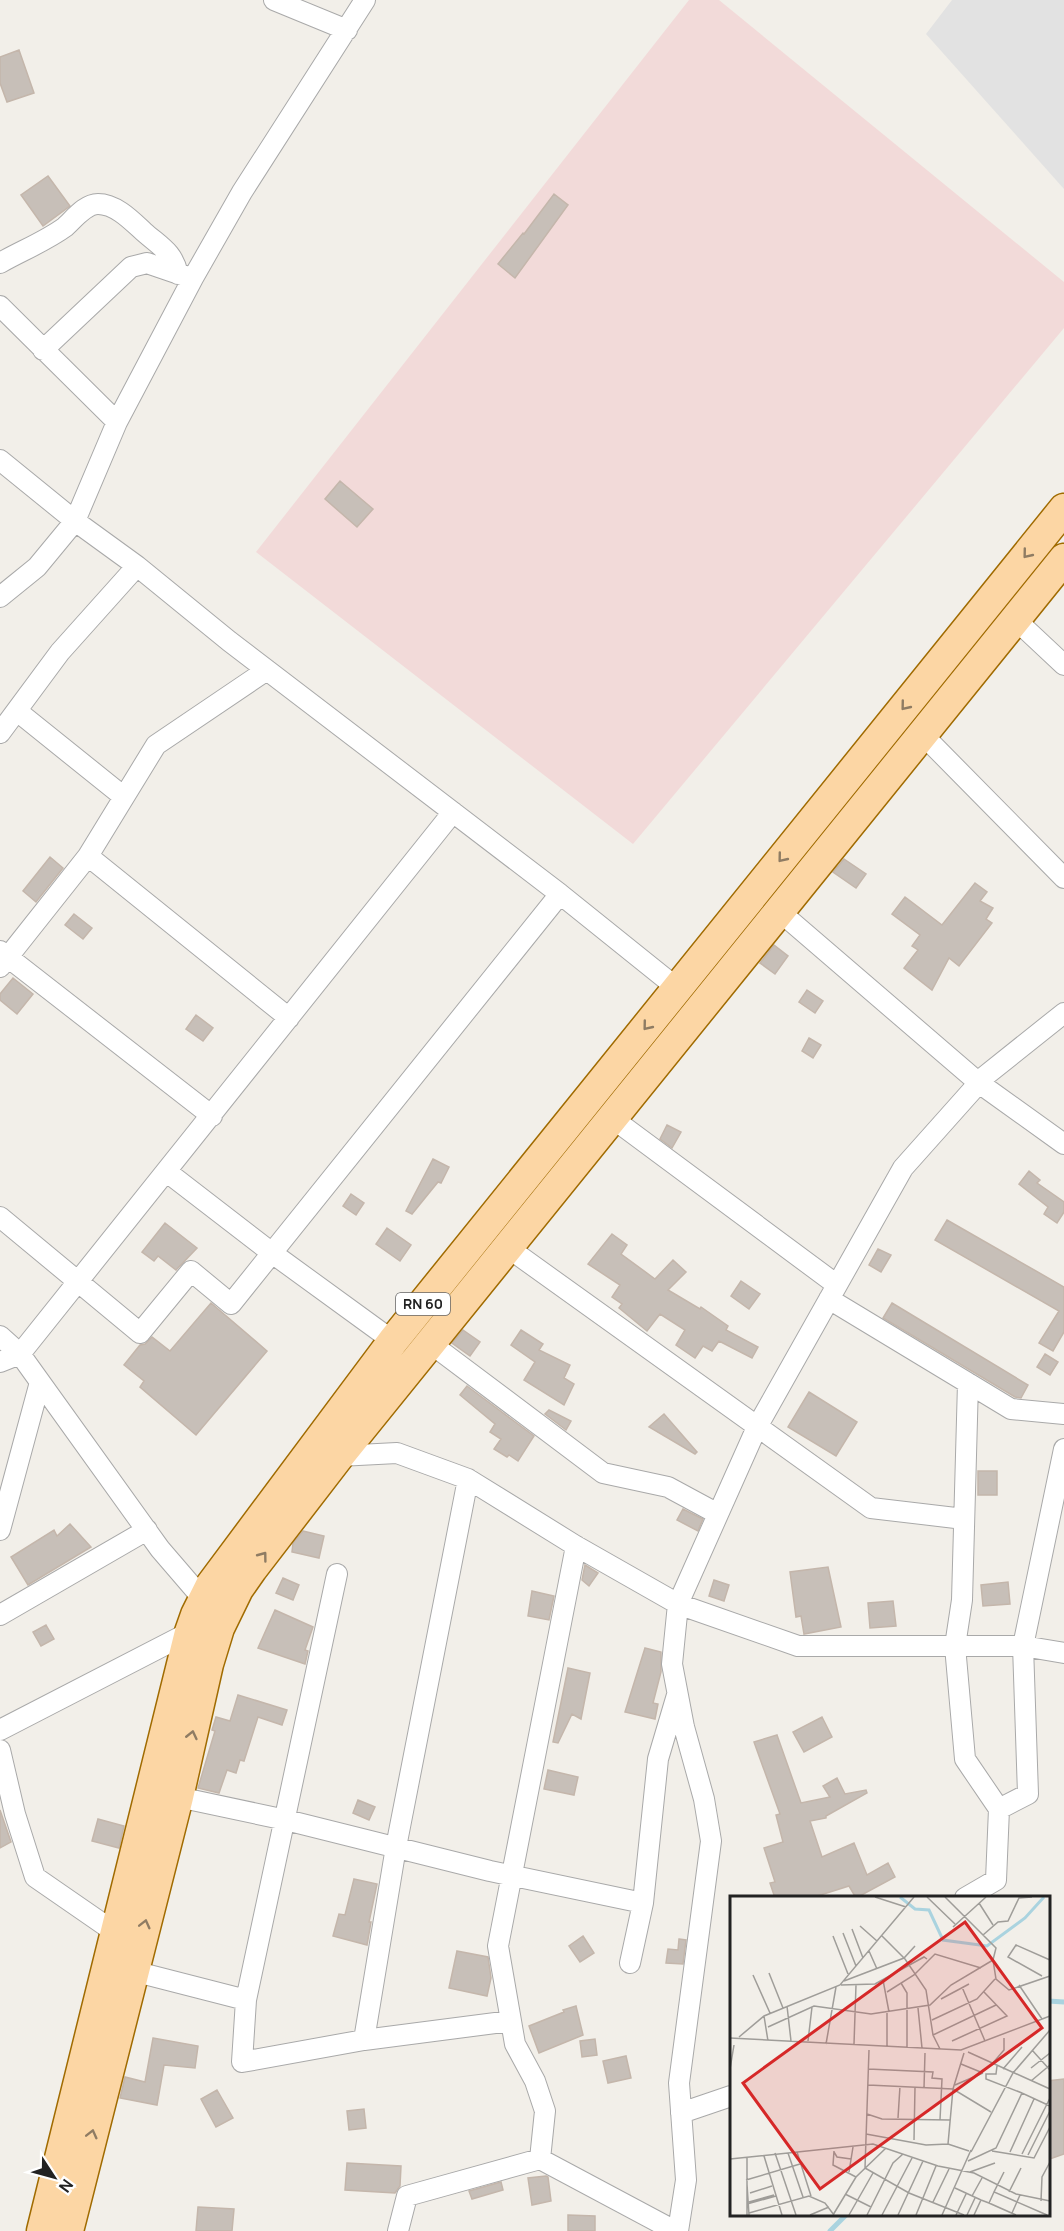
<svg xmlns="http://www.w3.org/2000/svg" width="1064" height="2231" font-family="Manrope,sans-serif">
<style>
.commercial{fill:#f2dad9}
.parking{fill:#e2e2e2}
.lines{fill:none;stroke-linecap:round;stroke-linejoin:round}
.stream{stroke:#aad3df;stroke-width:5}
.building{fill:#c7bfb8;stroke:#c4b6ab;stroke-width:1.5}
.street-casing{stroke:#a9a9a9;stroke-width:22}
.primary-casing{stroke:#a06b00;stroke-width:33}
.street{stroke:#fff;stroke-width:20}
.primary{stroke:#fcd6a4;stroke-width:30}
.oneway{stroke:#8f7c63}
.labels{text-anchor:middle;stroke-width:5;stroke-linejoin:round;paint-order:stroke}
.shield{fill:#fff;stroke:#646464;stroke-width:1.5}
.shield-label{font-size:14px;font-weight:bold;fill:#222}
.inset-river{fill:none;stroke:#aad3df;stroke-width:3}
.inset-road{fill:none;stroke:#9f9d99;stroke-width:1.5}
.view{fill:#d62828;fill-opacity:0.15;stroke:#d62828;stroke-width:3}
.inset-edge{fill:none;stroke:#222;stroke-width:3}
</style>
<rect width="100%" height="100%" fill="#f2efe9"/>
<!-- commercial -->
<path class="commercial" d="M689 0H719L1064 282V328L633 844 256 552Z"/>
<!-- parking -->
<path class="parking" d="M952 0H1064V189L926 34Z"/>
<g class="lines">
<!-- stream -->
<path class="stream" d="M1048 2001 1064 2002
M830 2231 847 2214"/>
</g>
<!-- building -->
<path class="building" d="M19 50 34 93 7 102 0 83V57Z
M48 176 70 206 43 226 21 195Z
M554 194 568 205 515 278 498 264 523 233 524 234Z
M340 481 373 509 357 527 325 499Z
M50 857 63 868 36 902 23 891Z
M844 859 866 874 856 888 833 872Z
M975 883 987 892 980 901 993 908 986 919 992 923 959 966 949 958 932 990 904 968 918 950 912 946 920 935 892 914 905 897 942 925Z
M74 914 92 928 83 939 65 925Z
M774 945 788 956 775 974 760 963Z
M13 978 33 994 17 1014 0 1000V994Z
M807 990 823 1001 815 1013 799 1002Z
M196 1015 213 1028 203 1041 186 1029Z
M809 1038 821 1045 813 1058 802 1051Z
M667 1125 681 1132 672 1148 660 1139Z
M433 1159 449 1167 441 1183 438 1182 412 1214 406 1211Z
M1029 1171 1040 1180 1037 1183 1064 1202V1212L1057 1223 1044 1214 1048 1207 1019 1184Z
M351 1194 364 1203 356 1215 343 1206Z
M947 1220 1064 1287V1332L1053 1351 1039 1343 1059 1311 935 1240Z
M165 1223 197 1248 176 1270 158 1256 154 1261 142 1252Z
M387 1228 411 1245 400 1261 376 1244Z
M612 1234 627 1245 621 1254 655 1279 673 1260 686 1272 668 1290 700 1309 701 1307 728 1326 726 1330 758 1347 752 1358 719 1341 712 1351 703 1346 695 1358 676 1345 685 1330 660 1314 647 1331 619 1308 622 1304 612 1297 620 1285 588 1264Z
M878 1249 891 1255 881 1272 869 1265Z
M741 1281 760 1294 749 1309 731 1296Z
M211 1303 267 1351 196 1435 140 1387 144 1381 124 1365 140 1345 145 1344 152 1337 170 1351Z
M892 1303 1028 1385 1021 1398 1015 1397 883 1318Z
M463 1330 480 1342 470 1356 452 1343Z
M521 1330 543 1344 539 1350 570 1365 564 1378 574 1384 564 1405 524 1380 535 1362 511 1345Z
M1045 1354 1058 1362 1050 1375 1037 1367Z
M467 1386 534 1436 518 1461 509 1455 507 1457 494 1449 501 1439 490 1432 495 1424 460 1395Z
M809 1392 857 1422 836 1456 788 1427Z
M549 1410 571 1421 566 1430 545 1414Z
M664 1414 697 1452 695 1454 649 1427Z
M978 1471H997V1495H978Z
M683 1509 703 1519 698 1531 677 1520Z
M70 1524 91 1547 28 1585 11 1557 54 1530 57 1536Z
M303 1531 324 1536 319 1558 292 1552 293 1543Z
M585 1565 598 1573 589 1586 582 1580Z
M828 1567 841 1627 804 1634 801 1616 796 1617 790 1572Z
M283 1578 299 1585 293 1600 276 1593Z
M714 1580 729 1585 724 1601 709 1596Z
M1008 1582 1010 1604 983 1606 981 1585Z
M532 1591 554 1596 549 1620 528 1616Z
M893 1601 896 1626 870 1628 868 1603Z
M275 1610 313 1627 305 1650 308 1651 305 1664 258 1648Z
M46 1625 54 1639 41 1646 33 1632Z
M645 1648 661 1652V1672L653 1703 658 1704 655 1719 625 1712Z
M568 1668 590 1673 581 1719 572 1714 558 1743 553 1742Z
M238 1695 287 1710 282 1725 258 1717 244 1761 240 1760 236 1773 227 1770 219 1793 198 1788 215 1731 212 1730 216 1717 230 1721Z
M822 1717 832 1737 804 1752 793 1732Z
M777 1735 801 1803 830 1797 823 1786 837 1778 845 1794 866 1790 867 1793 826 1816V1818L810 1821 822 1857 854 1843 867 1875 888 1863 895 1877 856 1898 849 1886 811 1898H775L770 1883 775 1882 764 1848 783 1842 776 1815 780 1814 754 1742Z
M548 1770 578 1777 574 1795 544 1789Z
M358 1800 375 1807 369 1820 353 1813Z
M0 1810 11 1842 0 1848Z
M98 1819 124 1826 119 1848 92 1841Z
M354 1879 377 1884 369 1922H371L367 1945 333 1936 339 1914 345 1915Z
M583 1936 594 1953 580 1962 569 1946Z
M679 1939 686 1940 683 1964 666 1963 668 1949 678 1950Z
M457 1951 488 1957 491 1978 487 1996 449 1988Z
M576 2006 583 2035 539 2053 529 2026 564 2012 563 2010Z
M153 2038 198 2046 195 2068 164 2065 157 2105 120 2098 125 2077 145 2082Z
M595 2039 597 2055 582 2057 580 2041Z
M626 2056 631 2078 608 2083 603 2061Z
M1064 2079V2154L1047 2160V2081Z
M217 2090 233 2118 216 2127 201 2099Z
M364 2109 366 2128 349 2130 347 2111Z
M347 2163 401 2166 400 2186 395 2193 345 2190Z
M546 2176 548 2177 551 2201 532 2205 528 2178Z
M501 2182 503 2190 472 2199 469 2191Z
M198 2207 234 2209 232 2231H196Z
M568 2215 595 2216V2231H568Z"/>
<g class="lines">
<!-- street casing -->
<g class="street-casing">
<path id="street" d="M274 0 347 30
M0 263C21 251 46 241 65 227 74 219 85 204 98 204 116 204 132 221 144 232 161 247 173 252 178 274
M0 306 117 422
M43 350 131 267 147 263 188 277
M0 460 75 521 137 566 229 641 560 894 677 988
M0 597 37 567 75 521 117 422 193 278 242 192 365 0
M1016 620 1064 665
M17 711 124 797
M0 733 60 652 137 566
M922 734 1064 878
M88 856 289 1018
M779 911 979 1083 1064 1144
M0 951 212 1116
M0 967 88 856 156 745 267 670
M612 1118 837 1285
M167 1172 272 1253 393 1341
M0 1217 140 1333 191 1271 231 1304 560 894
M507 1247 871 1508 964 1519
M829 1299 1011 1409 1064 1414
M0 1336 20 1354 160 1549 203 1599
M430 1343 603 1473 668 1487 718 1514
M0 1362 20 1354 453 812
M339 1456 397 1453 468 1479 576 1546 678 1604 798 1646H1023L1064 1653
M0 1530 40 1382
M337 1574 246 2000 242 2062 364 2040 511 2021
M0 1615 147 1530
M0 1730 190 1632
M0 1750 15 1814 35 1877 116 1933
M178 1797 286 1820 490 1871 643 1903
M999 1809 1028 1794 1023 1646 1064 1449
M965 1898 996 1880 999 1809 965 1759 955 1646 962 1600 968 1383
M630 1963 643 1903 658 1759 677 1695
M133 1971 246 2000
M364 2040 396 1847 468 1479
M681 2113 731 2096
M540 2159 545 2111 535 2081 515 2044 498 1946 576 1546
M398 2231 407 2196 540 2159 675 2231
M678 2231 686 2180 679 2083 711 1841 704 1799 684 1727 672 1664 678 1604 757 1427 903 1168 985 1076 1064 1013"/>
</g>
<!-- primary casing -->
<g class="primary-casing">
<path id="primary" d="M42 2231 190 1632 196 1615 211 1585 393 1341 1064 509
M68 2231 178 1797 208 1664 219 1628 238 1589 252 1569 339 1456 1064 559"/>
</g>
<!-- street -->
<use href="#street" class="street"/>
<!-- primary -->
<use href="#primary" class="primary"/>
</g>
<!-- one-way arrows -->
<defs><path id="oneway-chevron" d="M-2-3.5L2.5 0L-2 3.5" fill="none" stroke-width="1.6" stroke-linecap="round" stroke-linejoin="round" transform="scale(1.5)"/></defs>
<g class="oneway">
<use href="#oneway-chevron" transform="translate(1027 554) rotate(129)"/>
<use href="#oneway-chevron" transform="translate(905 706) rotate(129)"/>
<use href="#oneway-chevron" transform="translate(782 858) rotate(129)"/>
<use href="#oneway-chevron" transform="translate(647 1026) rotate(129)"/>
<use href="#oneway-chevron" transform="translate(263 1556) rotate(-53)"/>
<use href="#oneway-chevron" transform="translate(192 1735) rotate(-77)"/>
<use href="#oneway-chevron" transform="translate(145 1924) rotate(-76)"/>
<use href="#oneway-chevron" transform="translate(92 2134) rotate(-76)"/>
</g>
<g class="labels">
<!-- shield labels -->
<rect class="shield" x="396" y="1293" width="54" height="22" rx="4.5"/>
<g class="shield-label">
<text x="423" y="1309">RN 60</text>
</g>
</g>
<!-- overview -->
<g transform="translate(730 1896)">
<rect width="320" height="320" fill="#f2efe9"/>
<path class="inset-river" d="M170 1 185 13 199 14 213 44 257 50 295 22 314 1"/>
<path class="inset-road" d="M145 1 176 11M197 1 225 28M215 1 266 52 263 64 266 83 279 94 320 80M249 7 263 29M130 30 147 45M223 31 256 1M122 33 133 62M113 37 126 70M253 39 268 26 278 25 289 2 302 1M103 40 118 78M152 40 175 63 196 94 203 139 210 153M139 55 147 73M39 77 53 112M23 79 40 117M312 80 278 61 286 49 320 64M153 84 159 116M114 85 174 62 185 50M171 87 177 97V151M111 89 145 88 194 61 197 63M289 89 312 123M232 91 255 145M157 96 184 79 205 58 251 72M211 103 239 88M57 110 61 145M188 112 192 152M34 120 38 145M202 124 247 103 265 83M38 131 84 110 141 118 200 109 221 89 263 64M203 139 266 109M9 141 34 120 110 89 184 1M0 142 231 154 320 120M78 145 82 111M222 145 277 120 254 96M96 148 106 91M124 148 126 89M157 151V117M139 154 135 272 179 297 234 319M302 154 320 174M238 156 320 193M231 168 253 177M262 168 274 154V142M267 170 266 178H256V183L292 197M301 172 320 157M0 173 4 149M138 173 203 176 202 182 212 183 210 224M273 173 292 151M301 185 320 169M138 189 223 193 261 216M225 189 253 177M194 192 195 157M137 218 152 223 220 224M168 222 170 190M136 238 196 249 218 248 239 255M184 244 185 191M218 248 223 193 234 157M104 255 103 269 126 281M262 255 304 262 320 231M67 256 81 300M104 256 107 261 121 263M241 256 283 177 320 134M280 256 304 203M45 257 66 319M58 257 73 301M292 258 320 202M298 259 320 215M34 260 52 319M0 263 143 248 208 270 244 277 286 298 320 305M238 265 266 252 292 197 320 210M119 276 123 251M240 276 265 267M274 276 264 296 317 319M16 284 70 268M17 288 19 319M225 292 251 304M264 296 259 307 286 319M279 296 291 272M20 297 42 290M115 298 141 311M242 300 252 282M311 305 312 281 320 266M19 306 44 299M203 306 219 273M17 308 46 300M19 317 79 300 95 307 104 319M282 317 290 299M17 319V261M80 319 99 311M103 319 126 281 156 252M119 319 143 277M137 319 163 267 173 258M152 319 182 262M168 319 193 265M186 319 206 270M212 319 241 254M226 319 236 298M237 319 245 302M244 319 251 304 259 307"/>
<path class="view" d="M235 26 312 132 90 293 13 187Z"/>
<rect width="320" height="320" class="inset-edge"/>
</g>
<!-- north arrow -->
<g transform="translate(54 2177) rotate(126)" stroke="#ffffff" stroke-width="4.5" paint-order="stroke">
<path d="M0-4.5L10 22L0 15L-10 22Z" fill="#222222"/>
<text y="-9" font-size="16" font-weight="bold" text-anchor="middle" fill="#222222">N</text>
</g>
</svg>
